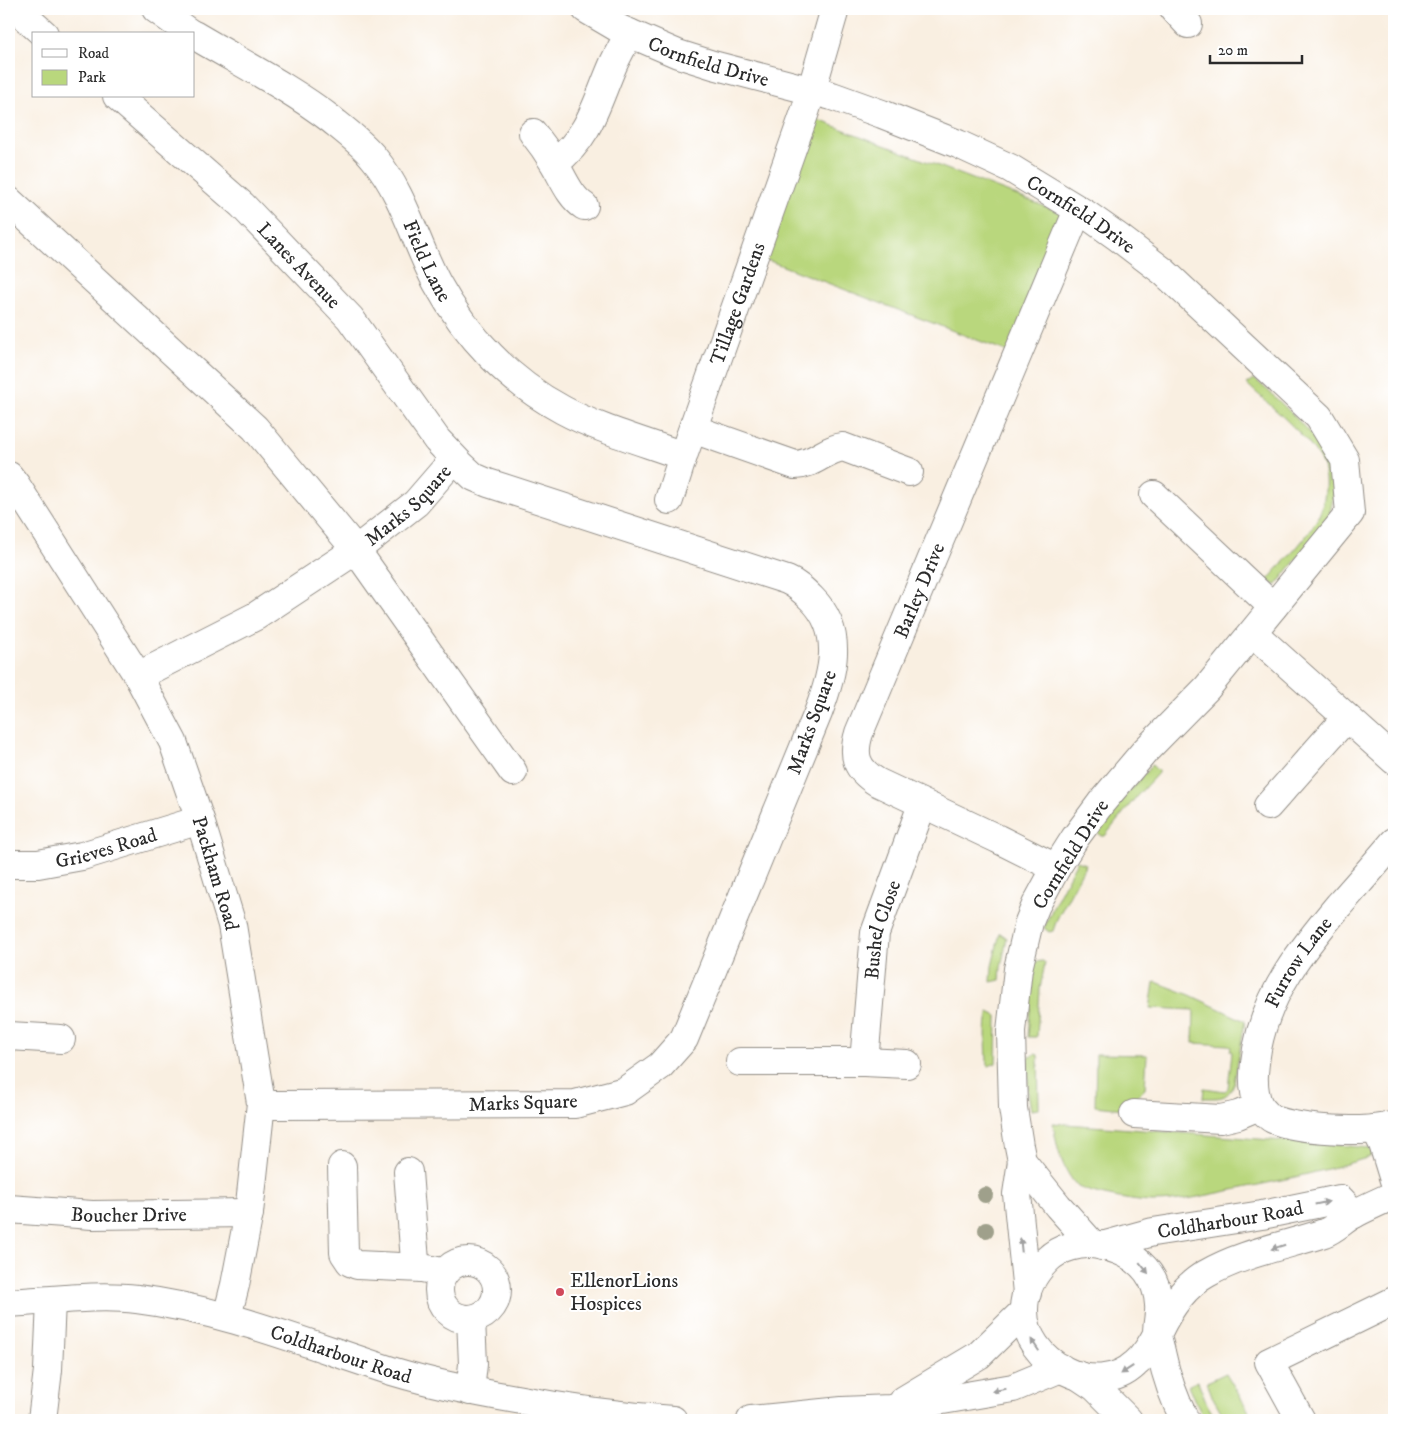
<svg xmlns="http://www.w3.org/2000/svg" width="1403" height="1429" font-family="'IM FELL DW Pica',serif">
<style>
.green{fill:#b9d77d;stroke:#728154}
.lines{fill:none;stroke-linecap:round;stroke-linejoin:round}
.minor-casing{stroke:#928d86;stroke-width:30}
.minor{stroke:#fff;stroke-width:28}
.tree{fill:#9fa08b}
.oneway{fill:#a0a0a0}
.poi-dot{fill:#d1495b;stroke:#fff;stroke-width:2}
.labels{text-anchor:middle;stroke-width:4;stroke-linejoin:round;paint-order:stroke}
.street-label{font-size:20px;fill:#2b2b2b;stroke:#fff}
.poi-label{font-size:20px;fill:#2b2b2b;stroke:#fff;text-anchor:start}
</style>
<rect width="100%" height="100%" fill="#fff"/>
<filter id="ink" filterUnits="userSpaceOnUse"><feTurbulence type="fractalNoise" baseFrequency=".02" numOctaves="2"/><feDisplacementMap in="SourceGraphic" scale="10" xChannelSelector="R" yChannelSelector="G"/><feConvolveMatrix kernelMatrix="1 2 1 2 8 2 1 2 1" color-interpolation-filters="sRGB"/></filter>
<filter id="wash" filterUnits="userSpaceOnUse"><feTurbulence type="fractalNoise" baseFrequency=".0096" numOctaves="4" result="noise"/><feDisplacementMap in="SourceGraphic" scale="20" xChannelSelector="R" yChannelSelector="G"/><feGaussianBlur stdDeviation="1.12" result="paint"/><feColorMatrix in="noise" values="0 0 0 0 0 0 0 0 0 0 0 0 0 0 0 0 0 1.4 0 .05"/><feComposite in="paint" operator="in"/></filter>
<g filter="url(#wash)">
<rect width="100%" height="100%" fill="#f9efe1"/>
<!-- green -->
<path class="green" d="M808 116 1080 220 1019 356 754 255Z
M1254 379C1272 392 1325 445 1331 464 1337 482 1333 505 1327 521L1276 585 1267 581C1283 561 1303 544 1316 521 1325 506 1329 479 1321 462 1309 437 1268 404 1247 384Z
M1152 765 1158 771V773L1136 797 1105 836H1102L1096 831Z
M1077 861 1086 864 1085 866 1057 919 1053 931 1049 932 1044 928 1055 903Z
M1000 933 1007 938 1001 967 1000 980 991 982 992 966Z
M1043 961 1045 963 1040 989 1037 1036 1036 1037H1028L1034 962Z
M1156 982 1190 995 1245 1021 1234 1083C1228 1100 1219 1098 1203 1098L1204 1088 1225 1091 1228 1088 1232 1052 1230 1051 1231 1047 1228 1045 1193 1043 1194 1010 1150 1008 1154 983Z
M989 1012 997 1016 996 1063 989 1066 987 1064C987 1050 984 1025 989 1012Z
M1035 1054 1038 1055 1039 1107 1038 1109 1031 1110 1028 1092V1058Z
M1096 1054 1147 1055 1145 1089 1124 1109 1095 1106Z
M1053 1123 1348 1146 1369 1148 1372 1153 1370 1157C1325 1171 1279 1181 1233 1190 1207 1195 1179 1202 1153 1202 1136 1202 1093 1194 1078 1187 1061 1168 1057 1148 1053 1123Z
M1226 1373 1254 1420H1226L1212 1396 1207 1382Z
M1198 1381 1207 1404 1216 1420H1204L1189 1385Z"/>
</g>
<g filter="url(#ink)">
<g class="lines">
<!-- minor casing -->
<g class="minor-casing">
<g id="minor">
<path d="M16 9 44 34"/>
<path d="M156 9 191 34"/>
<path id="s1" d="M586 9 620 29 678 54 713 65 832 96 882 114 958 144 1010 168 1087 215 1118 237 1164 272 1319 417 1345 460 1350 513 1207 688 1145 751 1101 803 1075 838 1056 868 1036 905 1029 922 1018 969 1011 1031 1013 1108 1019 1146 1022 1161 1058 1206 1092 1244"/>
<path d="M1174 9 1188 24"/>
<path id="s2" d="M194 35C241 63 289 87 332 120 347 132 363 144 374 158 404 194 415 242 437 283 466 336 510 382 563 410 598 429 645 442 683 456"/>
<path id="s3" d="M117 96 242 205 350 318 437 440 460 464 474 477 488 483 787 580C797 584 804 591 812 599 845 632 833 674 818 713L684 1039 660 1066 625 1091 575 1104 274 1105 261 1103"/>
<path d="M533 133C541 143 548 153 554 163 563 178 570 197 584 206"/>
<path d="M555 163C590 136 596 104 613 65 618 54 624 44 629 33"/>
<path d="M9 201 255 428 356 550 513 772"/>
<path d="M693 429 795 465C816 464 825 449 843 447L909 472"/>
<path id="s4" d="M9 476 16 485 138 676 173 742 200 820 232 925 261 1103 249 1213 235 1285 227 1317"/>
<path d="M1154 495 1273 607"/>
<path id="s5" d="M669 500 683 456 806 109 835 9"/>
<path d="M1253 633 1394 760"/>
<path id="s6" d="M138 676 256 616 356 550 416 503 454 459"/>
<path d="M1268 806 1346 718"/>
<path id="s7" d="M9 864H38L82 856 200 820"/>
<path id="s8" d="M1056 868 998 839 877 782C856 769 852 756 859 733L1078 210"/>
<path d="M9 1036 61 1039"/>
<path id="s9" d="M740 1062H864L875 933 922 805"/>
<path d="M864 1062 907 1064"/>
<path id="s10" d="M1259 1106C1251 1087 1254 1068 1257 1049 1268 991 1302 949 1339 905 1358 884 1376 863 1394 842"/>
<path d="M1134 1114 1221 1119 1238 1115 1259 1106C1263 1110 1267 1116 1273 1119 1295 1130 1372 1134 1394 1125"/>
<path d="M1376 1130 1383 1144 1394 1180"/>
<path d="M1022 1161 1017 1194 1027 1293"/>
<path d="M342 1166 344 1253 350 1262 357 1265 422 1268"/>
<path d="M408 1172 415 1261 422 1268 437 1271"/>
<path id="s11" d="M9 1209 92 1215 249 1213"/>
<path id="s12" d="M1102 1246 1153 1232 1262 1215 1340 1199 1354 1214"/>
<circle cx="468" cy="1290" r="29"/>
<path id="s13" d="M9 1303C49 1301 98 1294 137 1299 226 1310 310 1345 395 1372 435 1384 475 1392 516 1399 568 1409 620 1416 673 1420"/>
<path d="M1077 1375 1095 1387 1128 1420"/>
<path d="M470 1391 473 1364 471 1319"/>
<path d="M904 1400 979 1355 1024 1311"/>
<path d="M42 1420 48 1370 51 1301"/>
<path d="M751 1420 842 1411 890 1409 1013 1388 1061 1368"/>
<path d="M1185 1420C1174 1399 1166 1376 1161 1352 1160 1346 1157 1339 1157 1333 1157 1323 1160 1314 1159 1305 1157 1269 1131 1251 1099 1245 1081 1242 1060 1247 1047 1260 1034 1273 1024 1291 1024 1310 1023 1362 1096 1401 1135 1364 1146 1355 1152 1344 1158 1332 1169 1309 1184 1286 1206 1274 1242 1253 1285 1246 1324 1233 1335 1229 1344 1219 1354 1214 1367 1207 1381 1201 1394 1195"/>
<path d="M1301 1420 1269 1362 1394 1301"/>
</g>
</g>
<!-- minor -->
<use href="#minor" class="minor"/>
</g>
<!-- trees -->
<g class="tree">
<circle cx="985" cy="1195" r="8"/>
<circle cx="986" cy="1230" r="8"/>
</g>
<!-- one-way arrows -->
<defs><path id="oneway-solid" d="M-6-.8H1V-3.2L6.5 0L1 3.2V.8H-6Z" transform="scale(1.25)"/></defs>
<g class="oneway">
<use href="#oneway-solid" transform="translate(1322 1203) rotate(-11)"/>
<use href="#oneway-solid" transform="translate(1021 1245) rotate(-96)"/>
<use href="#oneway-solid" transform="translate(1278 1247) rotate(163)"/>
<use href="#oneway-solid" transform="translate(1144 1268) rotate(51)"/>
<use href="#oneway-solid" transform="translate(1035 1345) rotate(-124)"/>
<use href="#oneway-solid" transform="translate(1127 1370) rotate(147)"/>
<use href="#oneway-solid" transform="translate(999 1390) rotate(170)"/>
</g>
</g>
<!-- markers -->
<circle class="poi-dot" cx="560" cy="1292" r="5"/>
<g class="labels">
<!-- street labels -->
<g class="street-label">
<text dy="7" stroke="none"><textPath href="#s1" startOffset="134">Cornfield Drive</textPath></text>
<text dy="7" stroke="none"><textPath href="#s1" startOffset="539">Cornfield Drive</textPath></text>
<text dy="7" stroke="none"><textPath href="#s2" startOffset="335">Field Lane</textPath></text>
<text dy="7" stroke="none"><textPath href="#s3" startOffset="249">Lanes Avenue</textPath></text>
<text dy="7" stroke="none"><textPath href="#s5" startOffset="208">Tillage Gardens</textPath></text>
<text dy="7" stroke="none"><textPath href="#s6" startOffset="321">Marks Square</textPath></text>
<text dy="7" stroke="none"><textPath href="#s8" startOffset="411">Barley Drive</textPath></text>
<text transform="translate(811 722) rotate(-70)" y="7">Marks Square</text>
<text dy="7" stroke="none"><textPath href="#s7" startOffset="99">Grieves Road</textPath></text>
<text transform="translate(1070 854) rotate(-58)" y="7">Cornfield Drive</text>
<text dy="7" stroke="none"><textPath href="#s4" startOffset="451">Packham Road</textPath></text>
<text dy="7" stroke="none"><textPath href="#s9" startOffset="258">Bushel Close</textPath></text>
<text dy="7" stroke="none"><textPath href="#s10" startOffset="155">Furrow Lane</textPath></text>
<text transform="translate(523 1102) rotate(-2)" y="7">Marks Square</text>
<text dy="7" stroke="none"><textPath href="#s11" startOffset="120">Boucher Drive</textPath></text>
<text dy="7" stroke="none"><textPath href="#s12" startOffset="131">Coldharbour Road</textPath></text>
<text dy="7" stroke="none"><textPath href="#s13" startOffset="340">Coldharbour Road</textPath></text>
</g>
<!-- poi labels -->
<g class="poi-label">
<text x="570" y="1287">EllenorLions<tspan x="570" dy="23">Hospices</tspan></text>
</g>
</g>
<!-- margin -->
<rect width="1403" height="1429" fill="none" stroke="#fff" stroke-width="30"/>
<!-- legend -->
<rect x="32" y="32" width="162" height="65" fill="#ffffff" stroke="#aaaaaa"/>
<rect x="42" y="49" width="25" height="8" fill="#ffffff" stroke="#aaaaaa"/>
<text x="78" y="58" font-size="15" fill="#2b2b2b">Road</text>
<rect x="42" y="70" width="25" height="15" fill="#b9d77d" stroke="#aaaaaa"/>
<text x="78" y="82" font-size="15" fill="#2b2b2b">Park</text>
<!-- scale -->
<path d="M1210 55v8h92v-8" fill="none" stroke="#2b2b2b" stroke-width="2.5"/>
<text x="1218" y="55" font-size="15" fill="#2b2b2b" stroke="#ffffff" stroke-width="4" paint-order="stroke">20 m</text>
</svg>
